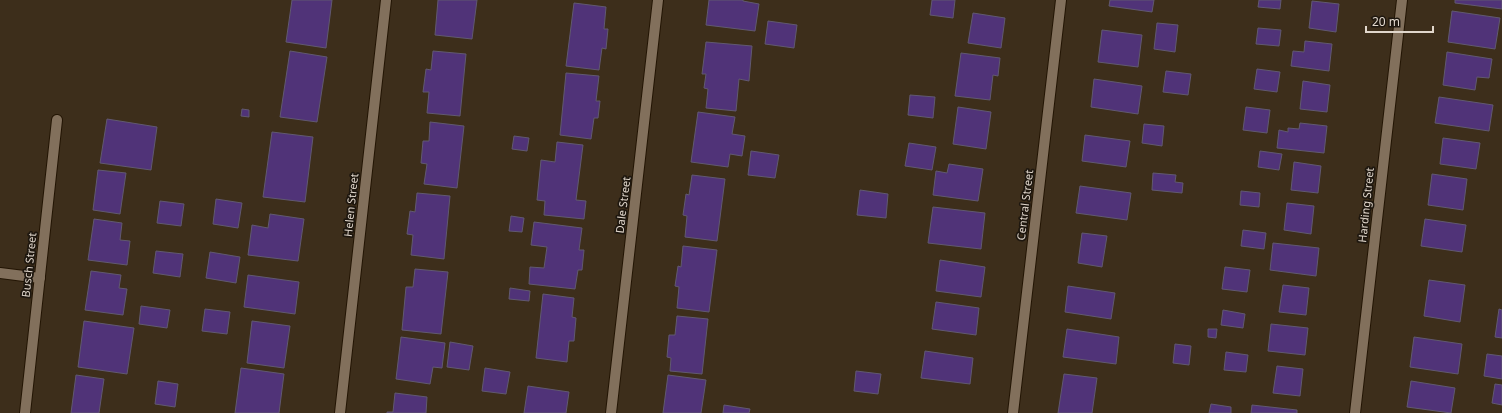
<svg xmlns="http://www.w3.org/2000/svg" width="1502" height="413" font-family="'Noto Sans',sans-serif">
<style>
.building{fill:#503378;stroke:#615970}
.lines{fill:none;stroke-linecap:round;stroke-linejoin:round}
.service-casing{stroke:#231504;stroke-width:12}
.minor-casing{stroke:#231504;stroke-width:12}
.service{stroke:#82705c;stroke-width:10}
.minor{stroke:#82705c;stroke-width:10}
.labels{text-anchor:middle;stroke-width:3.5;stroke-linejoin:round;paint-order:stroke}
.street-label{font-size:11px;fill:#e1d7cc;stroke:#1e170f}
</style>
<rect width="100%" height="100%" fill="#3d2e1b"/>
<!-- building -->
<path class="building" d="M292 0H332L326 48 286 42Z
M438 0H477L472 39 435 35Z
M709 0H743V1L759 4 755 31 706 25Z
M932 0H955L953 18 930 15Z
M1110 0H1154L1152 12 1109 6Z
M1259 0H1281L1280 9 1258 7Z
M1455 0H1502V9L1455 3Z
M1312 1 1339 4 1336 32 1309 28Z
M574 3 606 7 604 29H608L606 49 602 48 599 70 566 66Z
M1452 11 1500 18 1495 49 1448 42Z
M973 13 1005 18 1001 48 968 43Z
M768 21 797 25 794 48 765 44Z
M1157 23 1178 25 1175 52 1154 49Z
M1258 28 1281 30 1279 46 1256 44Z
M1102 30 1142 35 1138 67 1098 62Z
M1305 41 1332 44 1329 71 1291 66 1293 51 1304 52Z
M706 42 752 46 749 81 739 79 736 111 706 108 708 89 704 88 706 74H702Z
M290 51 327 57 317 122 280 117Z
M433 51 466 54 460 116 427 113 429 92H423L426 69 431 70Z
M1447 52 1492 59 1489 78 1477 77 1475 90 1443 85Z
M961 53 1000 58 998 76 993 75 990 100 955 96Z
M1257 69 1280 72 1277 92 1254 89Z
M1166 71 1191 74 1188 95 1163 92Z
M566 73 599 76 596 101H600L598 118H594L591 139 560 135Z
M1094 79 1142 86 1138 114 1091 107Z
M1303 81 1330 85 1327 112 1300 109Z
M910 95 935 97 933 118 908 115Z
M1439 97 1493 105 1489 131 1435 123Z
M958 107 991 112 986 149 953 144Z
M1246 107 1270 110 1267 133 1243 130Z
M242 109 249 110V117L241 116Z
M698 112 735 117 732 134 745 136 742 156 730 154 728 167 691 162Z
M107 119 157 127 151 170 100 163Z
M430 122 464 126 457 188 424 184 427 164 421 163 423 141H429Z
M1300 123 1327 126 1324 153 1277 148 1279 130 1288 132V128L1299 129Z
M1144 124 1164 126 1162 146 1142 143Z
M272 132 313 137 305 202 263 197Z
M1085 135 1130 141 1126 167 1082 161Z
M514 136 529 138 527 151 512 149Z
M1443 138 1480 143 1476 169 1440 164Z
M557 142 583 145 576 200 586 201 584 219 544 215 545 201 537 200 541 160 555 162Z
M909 143 936 147 932 170 905 166Z
M751 151 779 155 775 178 748 175Z
M1260 151 1282 154 1279 170 1258 167Z
M1294 162 1321 166 1318 193 1291 190Z
M949 164 983 169 978 201 933 195 936 171 947 173Z
M98 170 126 173 120 214 93 210Z
M1153 173 1176 175 1175 182 1183 183 1182 193 1152 190Z
M1432 174 1467 179 1463 210 1428 205Z
M692 175 725 179 717 241 685 237 687 216 683 215 686 194 689 195Z
M1080 186 1131 193 1127 220 1076 213Z
M860 190 888 194 886 218 857 215Z
M1241 191 1260 193 1259 207 1240 205Z
M417 193 450 196 444 259 411 255 413 235 407 234 410 211 415 212Z
M216 199 242 203 238 228 213 224Z
M160 201 184 204 181 226 157 223Z
M1287 203 1314 206 1311 234 1284 230Z
M933 207 985 213 981 249 928 243Z
M270 214 304 219 298 261 248 255 252 225 268 228Z
M511 216 524 218 522 232 509 231Z
M94 219 122 223 120 240 130 241 127 265 88 260Z
M1425 219 1466 225 1462 252 1421 246Z
M534 222 582 228 579 250H584L582 270H578L575 289 529 284 530 267 544 268 547 247 531 245Z
M1243 230 1266 233 1264 249 1241 246Z
M1082 233 1107 236 1102 267 1078 263Z
M1273 243 1319 248 1316 276 1270 270Z
M683 246 717 250 709 312 677 308 679 287 675 286 678 266 681 267Z
M156 251 183 254 180 277 153 273Z
M210 252 240 257 236 283 206 278Z
M940 260 985 267 981 297 936 291Z
M1225 267 1250 270 1247 292 1222 289Z
M415 269 448 272 441 334 402 330 406 287H413Z
M91 271 121 275 119 288 127 289 123 315 85 310Z
M248 275 299 282 295 314 244 307Z
M1429 280 1465 285 1460 322 1424 316Z
M1283 285 1309 288 1306 315 1279 312Z
M1068 286 1115 293 1111 319 1065 312Z
M510 288 530 291 529 301 509 299Z
M543 294 574 298 572 317 576 318 574 341H569L567 362 536 358Z
M936 302 979 308 976 335 932 329Z
M141 306 170 310 167 328 139 324Z
M205 309 230 312 227 334 202 331Z
M1499 309 1502 310V338L1495 337Z
M1223 310 1245 314 1243 328 1221 325Z
M677 316 708 319 702 374 670 371 671 358 667 357 669 335H675Z
M84 321 134 328 127 374 78 367Z
M252 321 290 326 284 368 247 363Z
M1271 324 1308 328 1305 355 1268 351Z
M1067 329 1119 337 1116 364 1063 357Z
M1208 329H1217L1216 338 1208 337Z
M401 337 445 343 442 368 433 367 430 384 396 379Z
M1414 337 1462 344 1458 374 1410 367Z
M450 342 473 346 469 370 447 367Z
M1175 344 1191 346 1189 365 1173 363Z
M925 351 973 358 970 384 921 378Z
M1226 352 1248 355 1246 372 1224 370Z
M1487 354 1502 356V379L1484 376Z
M1277 366 1303 369 1300 396 1273 393Z
M241 368 284 374 279 413H235Z
M485 368 510 372 506 394 482 391Z
M856 371 881 374 878 394 854 391Z
M1064 374 1097 378 1092 413H1058Z
M76 375 104 379 99 413H71Z
M668 375 706 380 701 413H663Z
M158 381 178 384 175 407 155 404Z
M1411 381 1455 388 1451 413 1407 407Z
M1495 384 1502 385V405L1492 403Z
M528 386 569 392 566 413H524Z
M395 393 427 397 426 413H387V412H393Z
M1211 404 1231 407V413H1209Z
M724 405 750 409 749 413H723Z
M1252 405 1297 410V413H1251Z"/>
<g class="lines">
<!-- service casing -->
<g class="service-casing">
<path id="service" d="M0 273 40 278"/>
</g>
<!-- minor casing -->
<g class="minor-casing">
<path id="minor" d="M25 413 57 120
M340 413 386 0
M611 413 658 0
M1013 413 1061 0
M1355 413 1402 0"/>
</g>
<!-- service -->
<use href="#service" class="service"/>
<!-- minor -->
<use href="#minor" class="minor"/>
</g>
<g class="labels">
<!-- street labels -->
<g class="street-label">
<text transform="translate(351 205) rotate(-84)" y="4">Helen Street</text>
<text transform="translate(623 205) rotate(-83)" y="4">Dale Street</text>
<text transform="translate(1025 205) rotate(-83)" y="4">Central Street</text>
<text transform="translate(1366 205) rotate(-84)" y="4">Harding Street</text>
<text transform="translate(29 265) rotate(-84)" y="4">Busch Street</text>
</g>
</g>
<!-- scale -->
<path d="M1366 26v6h67v-6" fill="none" stroke="#e1d7cc" stroke-width="2"/>
<text x="1372" y="26" font-size="12" fill="#e1d7cc" stroke="#1e170f" stroke-width="3" paint-order="stroke">20 m</text>
</svg>
